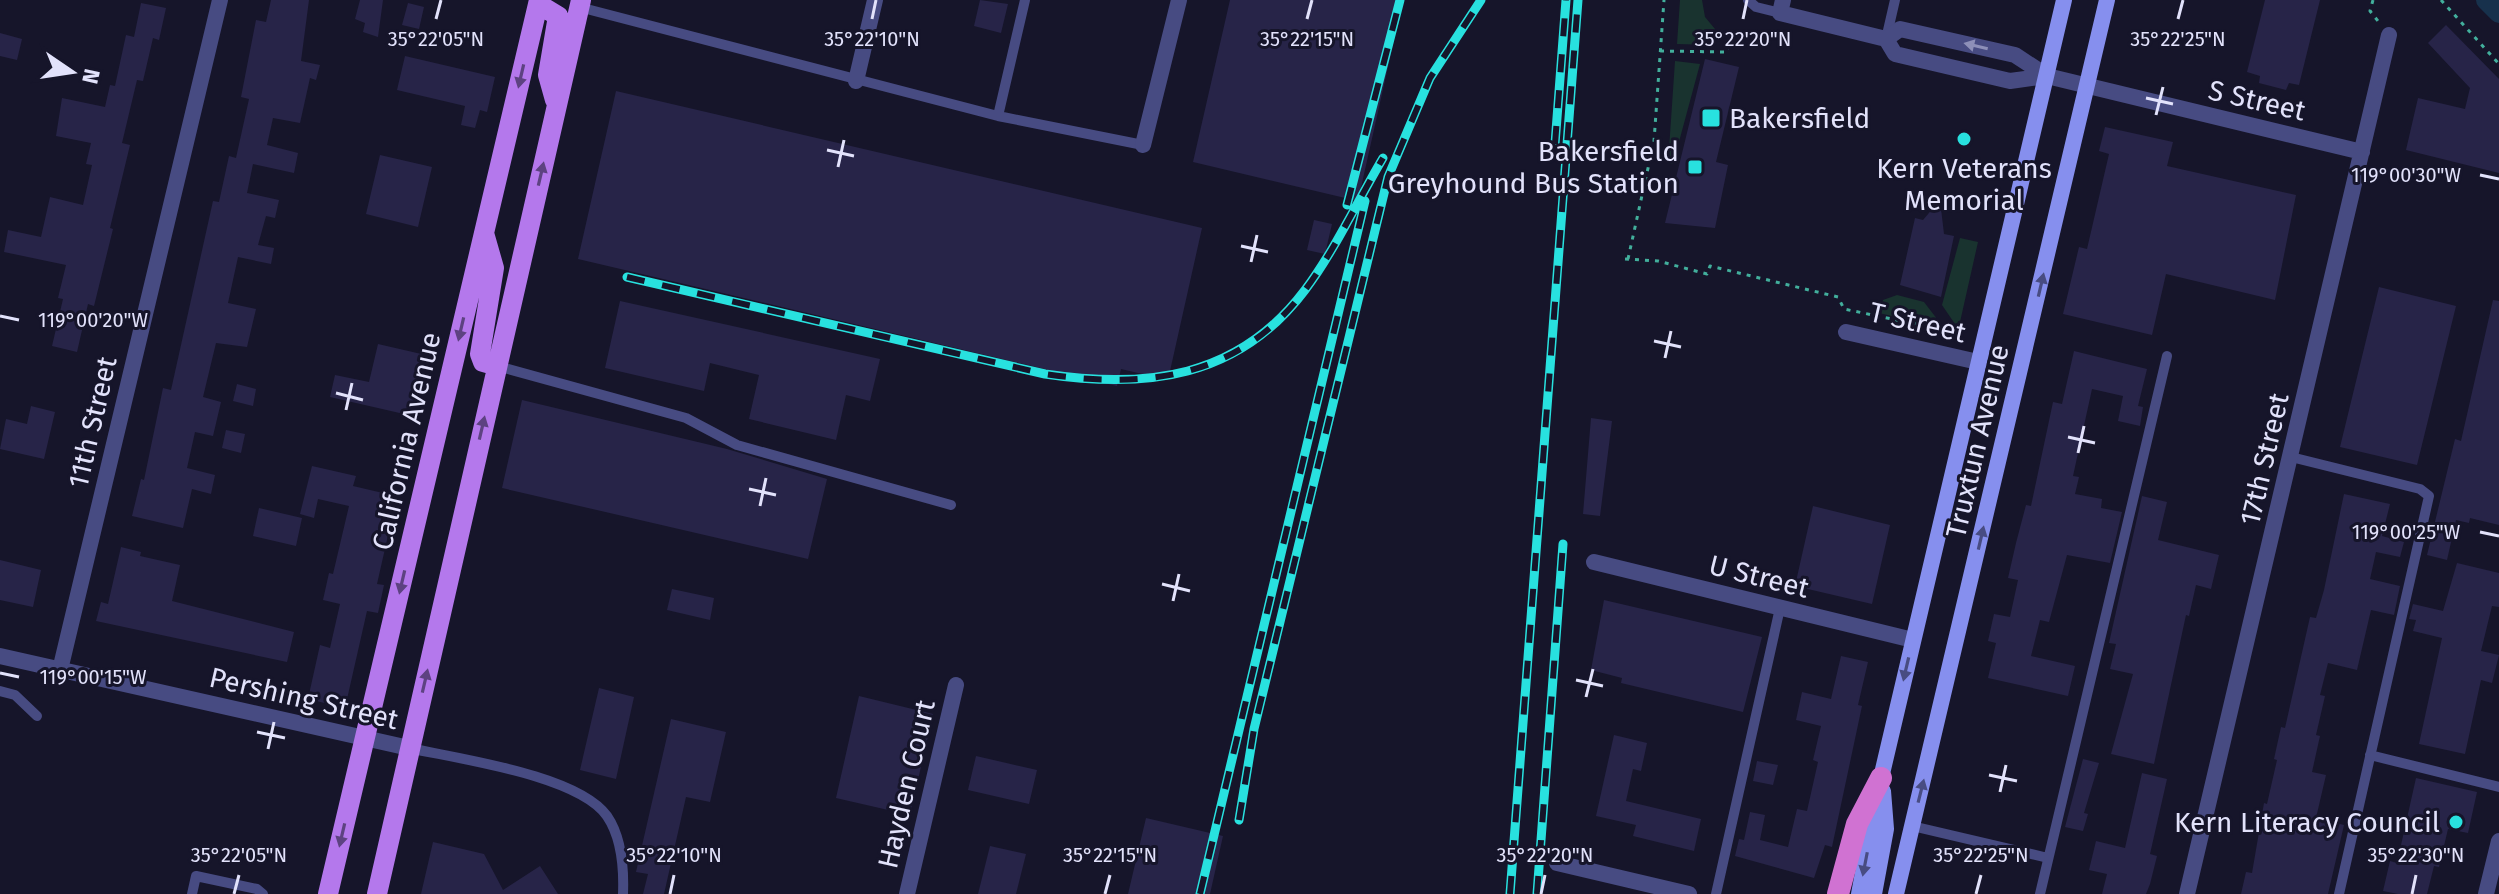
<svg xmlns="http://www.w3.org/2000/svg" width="2499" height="894" font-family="'Fira Sans',sans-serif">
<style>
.green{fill:#19332f}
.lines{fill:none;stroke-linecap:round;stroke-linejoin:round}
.canal{stroke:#17314c;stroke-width:20}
.building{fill:#272448}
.path{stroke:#42af9c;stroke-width:3;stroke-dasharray:4 6;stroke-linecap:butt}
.service{stroke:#474b82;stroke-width:10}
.minor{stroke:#474b82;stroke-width:16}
.secondary{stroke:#868fee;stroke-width:16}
.primary{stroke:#b478ec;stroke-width:20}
.trunk{stroke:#d072d2;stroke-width:22}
.rail-casing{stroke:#28e1df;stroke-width:9}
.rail{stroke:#16152a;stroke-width:6;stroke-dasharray:18;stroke-linecap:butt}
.oneway{fill:#8d8fb8}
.oneway2{fill:#5d4281}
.oneway3{fill:#484c82}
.ticks{fill:none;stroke:#e2e2fb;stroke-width:3}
.poi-dot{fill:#28e1df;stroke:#16152a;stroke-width:3}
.labels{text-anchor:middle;stroke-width:6;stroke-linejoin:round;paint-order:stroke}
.street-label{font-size:28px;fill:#e2e2fb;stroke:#16152a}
.poi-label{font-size:28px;fill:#e2e2fb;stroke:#16152a;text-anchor:end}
.ticks-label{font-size:20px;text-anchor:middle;fill:#e2e2fb;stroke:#16152a;stroke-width:6;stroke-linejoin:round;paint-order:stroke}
</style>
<rect width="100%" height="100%" fill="#16152a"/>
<!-- green -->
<path class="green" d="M1680 0H1702L1705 17 1715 29 1713 45 1677 44Z
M1675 61 1700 64 1673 164H1668Z
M1960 238 1978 242 1960 322 1955 324 1942 305Z
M1897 295 1924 302 1944 328 1879 313 1883 300Z"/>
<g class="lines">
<!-- canal -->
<path class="canal" d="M2486 0 2499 13"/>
</g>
<!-- building -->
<path class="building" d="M271 0H309L301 61 320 65 316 80 310 78 300 123 273 118 267 145 298 153 294 173 253 164 247 193 279 200 275 218 266 216 258 245 274 248 271 264 238 257 228 303 256 309 247 347 216 343 203 397 221 402 213 436 195 432 187 468 215 475 211 494 192 489 183 528 132 516 141 479 144 480 163 388 171 390 213 201 219 202 229 156 236 158 249 99 241 97 256 20 266 22Z
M360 0H383L378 37 363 32 365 23 355 19Z
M980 0 1008 4 1001 33 974 26Z
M1230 0H1403L1358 201 1193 162Z
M2265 0H2320L2299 85 2289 83 2286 90 2259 83 2260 76 2247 72Z
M141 3 166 8 159 40 153 38 143 81 137 80 122 143 130 145 110 228 113 229 94 306 88 304 77 352 52 346 63 299 58 298 66 265 4 252 8 230 41 237 50 197 83 205 92 165 86 164 91 143 56 136 62 98 105 107 110 85 115 86 126 35 134 37Z
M408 3 424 7 419 29 402 25Z
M2446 25 2499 79V173L2406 150 2418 98 2465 109 2470 88 2428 43Z
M0 33 22 39 17 60 0 56Z
M405 56 495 77 487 112 480 110 475 128 461 125 465 106 397 90Z
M1705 59 1739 67 1716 162 1728 165 1715 228 1665 223Z
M616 91 1202 228 1168 380 1121 369 1117 386 578 259Z
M2105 127 2173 142 2167 166 2296 195 2275 300 2166 274 2152 335 2063 314 2079 247 2087 249 2109 154 2099 151Z
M380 155 432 167 418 227 366 214Z
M1940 200 1944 234 1954 236 1941 297 1900 285 1915 218 1923 220Z
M1314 220 1332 224 1325 254 1307 250Z
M2379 287 2456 306 2417 465 2340 447Z
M2493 300 2499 301V525L2470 518 2469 523 2456 520 2447 560 2427 555 2455 439 2461 441Z
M620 301 880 359 870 401 846 395 836 440 749 419 759 375 710 363 704 391 605 368Z
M378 344 430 356 417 417 330 397 335 375 369 382Z
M2074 351 2147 369 2138 406 2143 407 2140 426 2118 421 2123 396 2092 389 2073 476 2079 477 2075 494 2102 499 2101 508 2122 512 2110 563 2067 555 2049 622 2040 620 2031 656 2075 666 2068 696 1988 678 1996 643 1988 641 1994 614 2010 617 2018 580 2008 578 2016 543 2026 505 2031 506 2053 402 2062 404Z
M237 384 256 389 253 406 233 401Z
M522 400 727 449 827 479 808 559 502 488Z
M31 406 55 412 44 459 0 449 6 419 27 424Z
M1591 418 1612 421 1600 516 1583 514Z
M226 430 245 434 241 453 222 448Z
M312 466 356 476 353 486 387 494 379 528 389 531 377 584 384 585 378 613 367 611 345 708 308 699 320 645 330 648 340 604 323 600 329 573 333 574 349 506 318 499 314 518 300 514Z
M2344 494 2390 504 2382 536 2404 542 2400 557 2376 552 2370 579 2400 586 2394 615 2371 610 2357 670 2328 663 2320 695 2325 696 2316 735 2320 736 2312 772 2326 775 2316 818 2344 825 2328 894H2241L2246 872 2252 873 2264 803 2267 804 2277 760 2274 759 2281 727 2285 728 2310 617 2316 618 2324 590Z
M2142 496 2167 502 2158 540 2219 555 2211 589 2196 585 2189 616 2186 615 2154 764 2111 754 2133 674 2110 669 2116 644 2109 643Z
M1813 506 1890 525 1872 604 1795 586Z
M259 508 302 518 296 546 253 536Z
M121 547 141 552 140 556 180 565 172 601 294 632 287 662 96 621 101 602 108 604Z
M0 560 41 570 33 607 0 600Z
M2457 563 2499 573V607L2492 606 2481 651 2499 655 2492 683 2481 680 2465 754 2419 744 2442 638 2413 631 2416 620 2409 619 2413 604 2443 611Z
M672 589 714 598 710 620 667 610Z
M1604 600 1762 637 1743 712 1621 683 1622 678 1591 670Z
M1841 656 1868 662 1858 705 1862 706 1832 847 1825 845 1814 878 1735 856 1739 839 1744 840 1750 812 1765 815 1760 840 1788 847 1797 809 1807 811 1818 762 1813 760 1821 726 1796 720 1802 692 1831 699Z
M599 688 634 697 616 779 580 770Z
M859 696 933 714 910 815 836 798Z
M671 719 726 732 710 802 686 797 664 894H643L648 874 636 872Z
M1614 735 1647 743 1641 771 1633 769 1626 801 1701 819 1694 851 1633 836 1636 825 1596 816Z
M976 756 1037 770 1029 804 968 790Z
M2083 759 2099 763 2084 813 2088 814 2083 831 2065 827Z
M1757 761 1778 765 1773 785 1753 781Z
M2142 773 2167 779 2150 854 2157 856 2150 884 2146 894H2102L2107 874 2089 870 2096 841 2125 848Z
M2416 778 2477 792 2468 833 2448 829 2439 867 2434 866 2427 894H2398L2383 891 2390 861 2397 863Z
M1146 818 1223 836 1210 894H1128Z
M433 842 484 854 503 890 540 866 558 894H421Z
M990 846 1026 854 1016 894H978Z"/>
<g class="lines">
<!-- path -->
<path class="path" d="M2373 0 2370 11 2378 21
M2441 0 2499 64
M1660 51 1727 52 1731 32
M1625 259 1658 261 1707 274 1710 266 1838 297 1844 309 1959 333
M1628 259 1654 141 1664 0"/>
<!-- service -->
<path class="service" d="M1748 0 1756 7 1780 13
M579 7 998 116 1143 145
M1886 39 1895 0
M998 116 1025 0
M497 366 686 418 737 445 951 505
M2291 457 2420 489 2429 496 2339 894
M0 691 15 695 37 716
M409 748C459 759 578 775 607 816 622 838 624 868 623 894
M2370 755 2499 787
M1912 826 2048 858
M192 894 196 876 257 889 263 894
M1716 894 1780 608
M2040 894 2167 356"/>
<!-- minor -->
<path class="minor" d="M1783 0 1780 13 1886 39 1895 54 2010 81 2047 76
M1886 39 1900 29 2015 55 2047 76 2362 152
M856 81 875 0
M1143 145 1179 0
M1846 332 1978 362
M1594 562 1913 640
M0 656 409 748
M60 670 220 0
M1557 863 1689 894
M907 894 956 685
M2187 894 2389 35
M2486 894 2499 841"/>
<!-- secondary -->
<path class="secondary" d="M1859 894 1881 778 2064 0
M1874 894 1886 829 1883 791
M1896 894 2107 0"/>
<!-- primary -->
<path class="primary" d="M538 4 558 16 548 75 555 100
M484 233 494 268 480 354 483 362 497 366
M328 894 539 0
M377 894 581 0"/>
<!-- trunk -->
<path class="trunk" d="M1838 894 1857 824 1881 778"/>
<!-- rail casing -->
<g class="rail-casing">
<path id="rail" d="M1555 144 1566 0
M1347 205 1400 0
M627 277 1045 374C1146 389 1238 379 1305 290 1335 250 1357 202 1383 158
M1239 820 1254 729 1388 177 1430 78 1481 0
M1200 894 1365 201
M1510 894 1578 0
M1537 894 1563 544"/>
</g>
<!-- rail -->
<use href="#rail" class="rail"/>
</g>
<!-- one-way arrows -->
<defs><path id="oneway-solid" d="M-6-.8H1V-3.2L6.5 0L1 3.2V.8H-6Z" transform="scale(2)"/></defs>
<use class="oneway" href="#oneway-solid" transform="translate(1976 46) rotate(-167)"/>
<g class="oneway2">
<use href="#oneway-solid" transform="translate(521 76) rotate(103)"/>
<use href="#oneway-solid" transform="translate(541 174) rotate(-77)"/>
<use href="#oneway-solid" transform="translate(461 329) rotate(103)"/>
<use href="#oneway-solid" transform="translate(482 428) rotate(-77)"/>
<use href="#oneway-solid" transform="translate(402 582) rotate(103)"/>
<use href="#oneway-solid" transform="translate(425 681) rotate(-77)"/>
<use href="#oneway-solid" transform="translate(342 835) rotate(103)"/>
</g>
<g class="oneway3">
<use href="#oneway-solid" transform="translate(2041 285) rotate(-77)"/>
<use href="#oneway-solid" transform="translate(1981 538) rotate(-77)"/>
<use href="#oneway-solid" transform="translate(1906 669) rotate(103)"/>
<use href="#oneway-solid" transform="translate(1921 791) rotate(-76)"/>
<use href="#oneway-solid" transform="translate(1865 864) rotate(101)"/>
</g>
<!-- ticks -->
<path class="ticks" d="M436 19 441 0M872 19 876 0M1307 19 1312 0M1743 19 1747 0M2178 19 2183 0M2146 98 2173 104M2156 115 2163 87M827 150 854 156M838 167 844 140M2480 175 2499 179M1241 246 1268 252M1251 262 1257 235M0 316 19 320M1654 341 1681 347M1665 358 1671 331M336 393 363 400M346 410 352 383M2068 437 2095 443M2078 453 2084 426M749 489 776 495M760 506 766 478M2480 532 2499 536M1162 584 1190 591M1173 601 1179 574M0 673 19 677M1576 680 1603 686M1586 697 1593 669M257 732 285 738M268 749 274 722M1989 775 2017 781M2000 792 2006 765M234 894 239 875M670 894 674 875M1105 894 1110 875M1541 894 1545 875M1976 894 1981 875M2412 894 2416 875"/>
<!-- markers -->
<g class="poi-dot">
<rect x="1701" y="108" width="20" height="20" rx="4"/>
<circle cx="1964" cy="139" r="8"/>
<rect x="1687" y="159" width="16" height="16" rx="4"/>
<circle cx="2456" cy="822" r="8"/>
</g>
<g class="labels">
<!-- street labels -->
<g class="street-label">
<text transform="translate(2257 100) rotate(13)" y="10">S Street</text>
<text transform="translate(1918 322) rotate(13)" y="10">T Street</text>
<text transform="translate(92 422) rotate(-77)" y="10">11th Street</text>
<text transform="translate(406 441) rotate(-77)" y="10">California Avenue</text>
<text transform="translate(1977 441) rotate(-77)" y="10">Truxtun Avenue</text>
<text transform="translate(2264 459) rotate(-77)" y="10">17th Street</text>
<text transform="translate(1759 576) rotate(14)" y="10">U Street</text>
<text transform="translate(304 698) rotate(13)" y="10">Pershing Street</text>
<text transform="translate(906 784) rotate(-77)" y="10">Hayden Court</text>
</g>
<!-- poi labels -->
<g class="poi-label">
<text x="1729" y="128" text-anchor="start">Bakersfield</text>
<text x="1679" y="161">Bakersfield<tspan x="1679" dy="32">Greyhound Bus Station</tspan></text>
<text x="1964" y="178" text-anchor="middle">Kern Veterans<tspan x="1964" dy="32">Memorial</tspan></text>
<text x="2440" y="832">Kern Literacy Council</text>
</g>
</g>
<g class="ticks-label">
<text x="436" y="46">35°22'05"N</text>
<text x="872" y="46">35°22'10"N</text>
<text x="1307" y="46">35°22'15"N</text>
<text x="1743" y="46">35°22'20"N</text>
<text x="2178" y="46">35°22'25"N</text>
<text x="2406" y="182">119°00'30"W</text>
<text x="93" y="327">119°00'20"W</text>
<text x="2406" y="539">119°00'25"W</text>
<text x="93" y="684">119°00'15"W</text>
<text x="239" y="862">35°22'05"N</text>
<text x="674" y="862">35°22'10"N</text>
<text x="1110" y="862">35°22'15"N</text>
<text x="1545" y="862">35°22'20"N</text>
<text x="1981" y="862">35°22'25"N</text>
<text x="2416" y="862">35°22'30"N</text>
</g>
<!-- north arrow -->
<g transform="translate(72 72) rotate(103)" stroke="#16152a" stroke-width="6" paint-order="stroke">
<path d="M0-6L14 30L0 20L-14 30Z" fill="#e2e2fb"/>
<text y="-12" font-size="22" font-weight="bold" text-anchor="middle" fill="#e2e2fb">N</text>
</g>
</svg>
